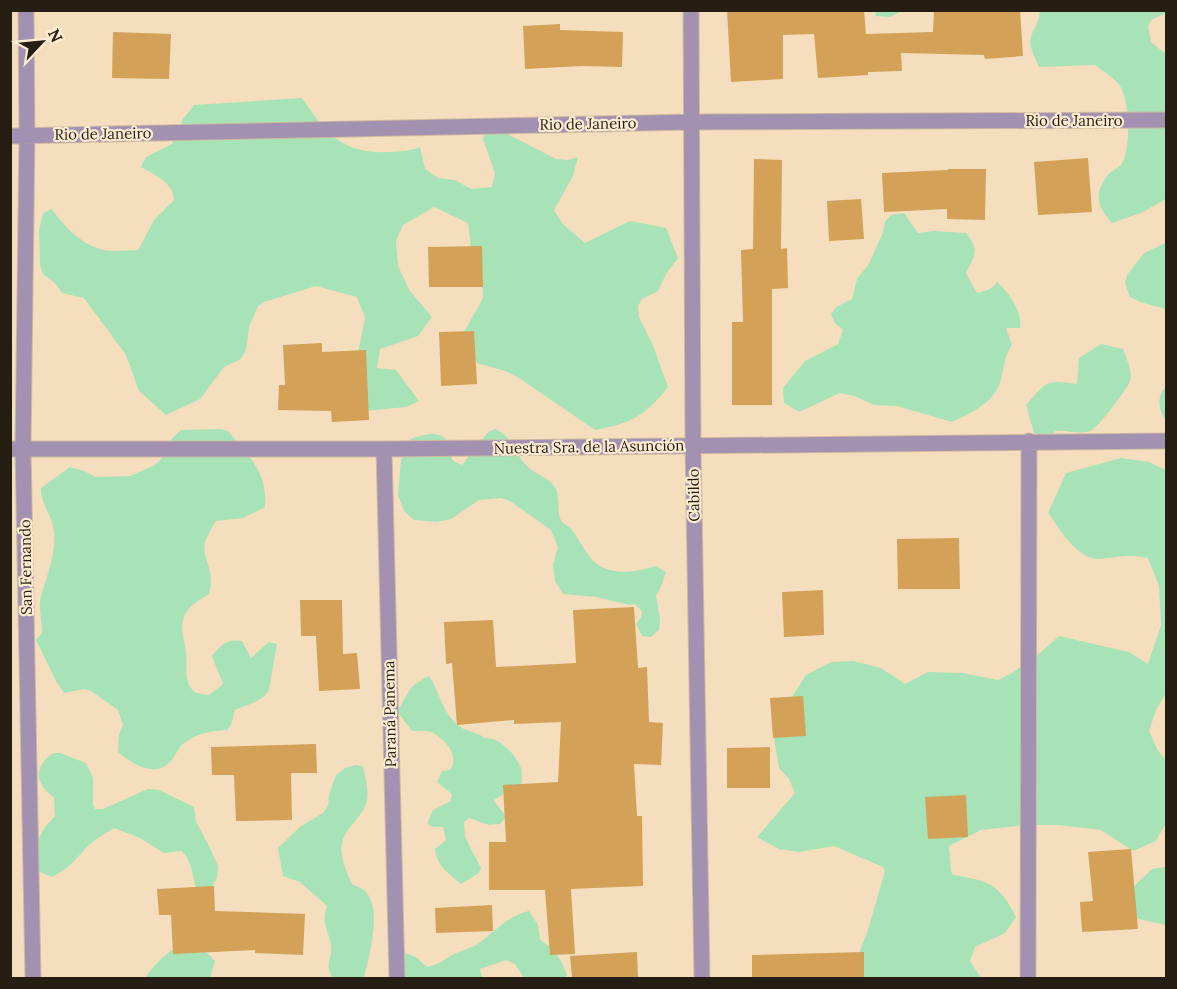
<svg xmlns="http://www.w3.org/2000/svg" width="1177" height="989" font-family="Lora,serif">
<style>
.green{fill:#a7e3b7}
.building{fill:#d3a158}
.lines{fill:none;stroke-linecap:round;stroke-linejoin:round}
.minor-casing{stroke:#d0bb9f;stroke-width:17}
.minor{stroke:#a291b0;stroke-width:15}
.labels{text-anchor:middle;stroke-width:4.5;stroke-linejoin:round;paint-order:stroke}
.street-label{font-size:15px;fill:#261e12;stroke:#ffecd2}
</style>
<rect width="100%" height="100%" fill="#f5debe"/>
<!-- green -->
<path class="green" d="M876 11V10L902 11 890 17 875 16Z
M1040 11H1166V13L1151 20 1148 26 1151 42 1166 54V199L1141 213 1112 223C1097 207 1093 194 1108 175 1111 171 1119 168 1122 163 1131 148 1130 101 1120 86 1115 78 1103 71 1095 65L1039 67C1035 57 1027 45 1032 34 1036 24 1039 22 1040 11Z
M302 98C326 133 342 154 388 152 399 152 410 151 420 147L425 169 438 178 455 180 471 189 492 187 495 173 483 139 486 132 496 128 556 159 568 160 578 157 573 176 554 210 563 224 585 243 630 221 666 228 678 258 666 274 658 291 642 299 638 306 639 317 652 343 668 387C645 416 632 423 595 430L519 378 505 371 477 363 464 332 483 298 482 275 471 248 468 223 434 207 403 225 396 241 398 266 410 291 432 317 418 336 380 349 377 368 396 370 419 401 406 407 365 411 358 354 365 318 357 297 316 286 264 302 258 306 249 327 246 350 241 359 224 367 200 399 166 415 139 391 126 355 84 298 62 293 55 283 43 274 40 265 39 231 43 213 52 209C64 227 82 245 104 250 114 252 127 250 138 250L154 220 174 200C173 182 155 175 141 167L146 157 172 144 183 119 194 105Z
M904 213 918 233 933 231 966 233C980 250 975 255 966 273L977 293C985 291 993 289 997 282 1009 292 1023 313 1020 328H1006L1012 345C1006 353 1004 365 1002 375 998 401 973 412 952 422L897 406 874 405 854 396 840 393 799 412 784 403 783 388 805 361 838 344 843 330 835 323 831 314 836 307 852 299 857 279 869 264 883 232 885 222 891 215Z
M1163 244H1166V309L1140 302 1130 297 1125 283 1127 275 1144 253Z
M1101 344 1123 349C1126 358 1133 371 1130 381 1129 387 1098 427 1092 430 1080 436 1067 429 1055 431L1051 439 1034 433 1026 405C1046 382 1046 379 1077 384L1079 358Z
M1166 386V419L1164 418C1158 406 1157 397 1166 386Z
M221 429 228 431C249 456 268 473 265 507L243 518 216 521C212 528 207 535 205 542 201 558 216 570 209 594 202 599 192 603 187 611 178 625 184 637 186 652 188 665 182 682 195 692 198 694 205 694 209 695L223 684 212 656C222 644 227 639 242 641L251 658 269 642 277 644 269 690C263 702 245 705 235 710L231 725 227 730C210 731 197 733 183 744 177 749 175 758 169 763 154 778 131 763 118 752L119 735 123 725 118 710 91 691 84 689 64 693 57 683 36 640 42 633C42 621 38 606 41 596 47 576 56 553 54 532 53 517 40 503 41 488L70 467 84 471 96 477 130 476 155 465 161 459 163 447 181 430Z
M496 429C514 439 513 450 525 464 532 473 547 476 554 486 561 497 557 507 560 518 562 525 569 525 572 530 581 541 586 556 597 564 614 576 637 572 655 566L666 572 661 587 656 595 660 619 659 630 651 637 642 636 636 624 641 617 642 611 635 604 629 605 596 597 563 594 555 581 553 565 558 547 551 530 510 501 501 498 479 500 451 519 437 522 414 520 404 511 398 495 401 460 411 439C422 435 440 429 448 442 451 448 450 455 453 461L462 465 489 431Z
M1121 458 1149 462 1166 470V693L1156 710 1149 731 1157 749 1166 761V823L1156 841 1133 851 1101 830 1058 825H1026L981 830 949 846 951 871 953 875C989 881 999 883 1016 917L1005 933 975 947 970 961 981 978H849L867 933 885 871 883 867 834 846 799 852 779 849 757 837 795 793 789 779 779 768 772 726 774 720 787 705 806 675 831 662 853 661 881 668 905 684 928 672 963 673 998 680 1012 673 1041 652 1059 636 1129 652 1148 664 1161 625 1159 586 1148 558C1129 554 1119 557 1100 559 1077 560 1060 529 1048 513L1066 473Z
M429 676C440 692 442 713 459 726 467 732 477 732 485 738 500 737 516 755 521 768 522 772 522 778 522 783L494 800C497 807 503 810 506 817L500 824 489 825 469 818 464 822 465 837 481 868 479 873 461 884C448 873 437 866 435 849L446 840 443 827H433L427 824 433 810 451 801 452 794 437 782 442 771 450 770C460 755 445 739 431 732 426 730 418 731 412 731L397 711C410 693 406 687 429 676Z
M54 753H60L86 763 93 778V805L95 809H103L148 789 159 790 194 807 196 822 208 844 218 866 217 878 208 893 197 891C192 876 193 863 182 851L164 853 138 837 114 828C106 833 97 838 89 845 74 860 72 867 52 877L38 871 33 849 45 827 55 816 54 798C51 795 46 791 43 787 34 774 41 760 54 753Z
M355 765 363 766C365 778 370 792 366 804 361 817 351 824 345 835 336 848 346 872 352 884 356 886 362 888 365 891 383 907 369 958 364 978H332C324 962 333 960 331 945 328 929 321 923 327 906L300 882 283 876 278 848 301 826 323 813 328 806 329 795 336 775 345 768Z
M1166 867V925L1134 918 1125 903 1136 884 1152 869Z
M529 911 538 925 540 940C555 948 561 959 567 975L564 978H524L515 964 506 960 480 969 482 978H402L405 953 416 957 427 967C441 964 444 959 456 953 463 950 471 948 478 944 494 932 509 915 529 911Z
M189 941 198 944 215 961 210 978H145C159 959 168 951 189 941Z"/>
<!-- building -->
<path class="building" d="M727 10H864L866 34 933 32 934 10H1020L1023 56 985 59 984 55 901 53 902 71 868 72V75L818 78 814 34 783 35V79L731 82Z
M560 24V30L623 32 622 67 582 66 525 69 523 26Z
M113 32 171 34 169 79 112 78Z
M1088 158 1092 212 1038 215 1034 162Z
M754 159 782 160 781 249 787 248 788 288 772 289V405H732V322H743L741 250 753 249Z
M948 169H986L985 220 947 219V209L884 212 882 173 948 170Z
M861 199 864 239 829 241 827 201Z
M482 246 483 287H429L428 247Z
M474 331 477 384 441 386 439 332Z
M322 343V352L366 350 369 420 332 422 331 411 278 410 279 385H285L283 345Z
M959 538 960 589H898L897 539Z
M823 590 824 635 784 637 782 592Z
M300 600H342L343 654 357 653 360 689 319 691 316 636H301Z
M634 607 638 668 647 667 649 722 663 723 661 765 634 764 637 816H642L643 886 571 889 575 954 550 955 545 890H489V842H506L503 785 558 782 561 722 514 724V720L457 725 452 663 446 664 444 622 493 620 496 667 576 663 573 610Z
M803 696 806 736 773 738 770 698Z
M316 744 317 773H291L292 820 236 821 234 775H212L211 747Z
M770 747V788H727V748Z
M966 795 968 837 928 839 925 797Z
M1131 849 1138 929 1082 932 1080 902 1093 901 1088 852Z
M214 886 215 911 305 914 303 955 255 953V950L173 954 171 915H159L157 889Z
M492 905 493 931 436 933 435 908Z
M637 952 638 978H572L570 956Z
M864 952V978H752V955Z"/>
<g class="lines">
<!-- minor casing -->
<g class="minor-casing">
<path id="minor" d="M26 10 27 136 23 449 33 978
M691 10 693 446 702 978
M10 136 691 122 1166 120
M10 449H384L1166 441
M384 449 397 978
M1028 978 1029 441"/>
</g>
<!-- minor -->
<use href="#minor" class="minor"/>
</g>
<g class="labels">
<!-- street labels -->
<g class="street-label">
<text x="1074" y="126">Rio de Janeiro</text>
<text transform="translate(588 124) rotate(-1)" y="5">Rio de Janeiro</text>
<text transform="translate(103 134) rotate(-1)" y="5">Rio de Janeiro</text>
<text transform="translate(589 447) rotate(-1)" y="5">Nuestra Sra. de la Asunción</text>
<text transform="translate(694 495) rotate(-91)" y="5">Cabildo</text>
<text transform="translate(26 567) rotate(-91)" y="5">San Fernando</text>
<text transform="translate(390 714) rotate(-91)" y="5">Paraná Panema</text>
</g>
</g>
<!-- border -->
<rect width="1177" height="989" fill="none" stroke="#261e12" stroke-width="24"/>
<!-- north arrow -->
<g transform="translate(42 42) rotate(64)" stroke="#ffecd2" stroke-width="4.5" paint-order="stroke">
<path d="M0-4.5L10 22L0 15L-10 22Z" fill="#261e12"/>
<text y="-9" font-size="16" font-weight="bold" text-anchor="middle" fill="#261e12">N</text>
</g>
</svg>
